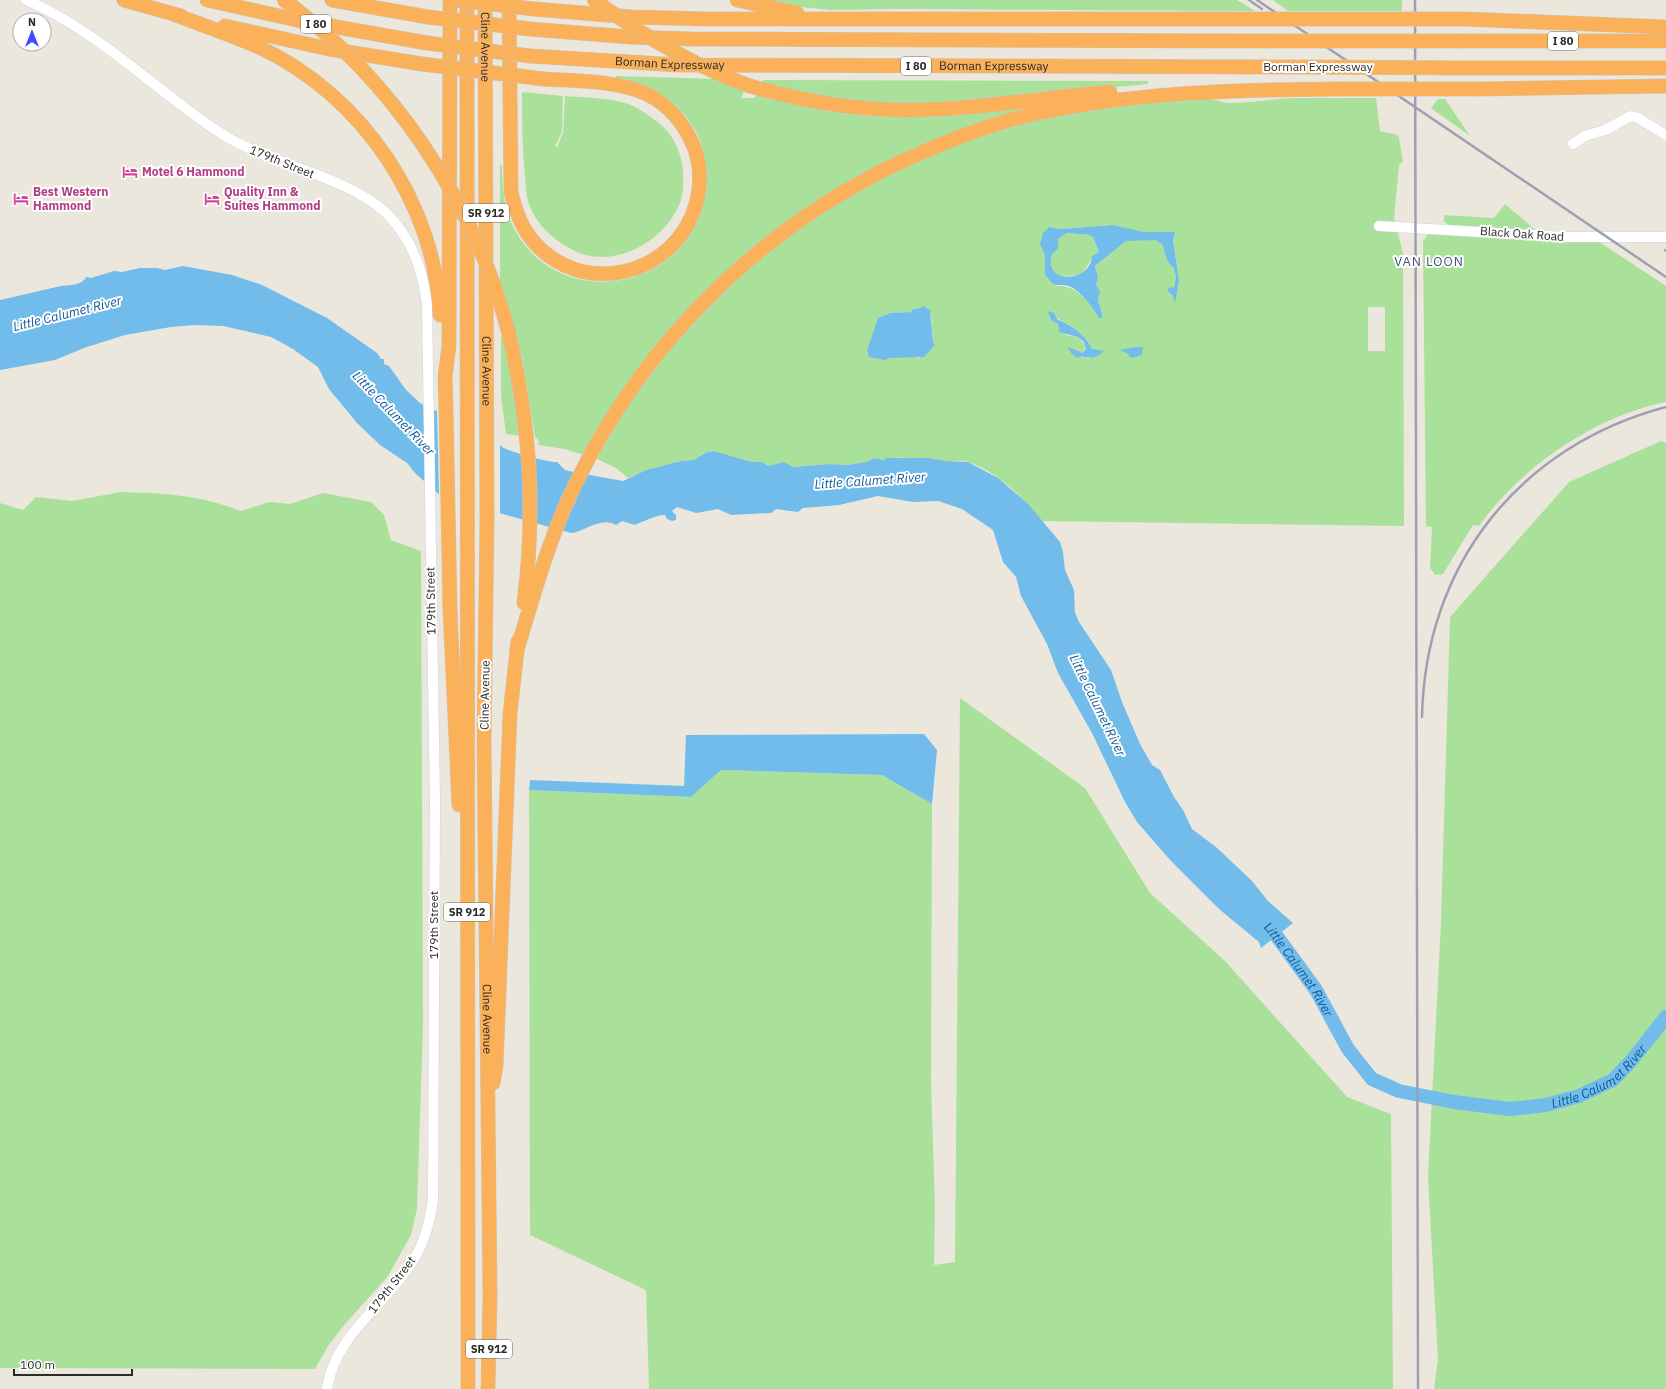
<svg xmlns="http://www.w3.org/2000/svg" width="1666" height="1389" font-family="'IBM Plex Sans',sans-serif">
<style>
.green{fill:#a9e19a;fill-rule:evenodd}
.water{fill:#71bceb;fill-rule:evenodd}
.pier{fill:#ebe7dc}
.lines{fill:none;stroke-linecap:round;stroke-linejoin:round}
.stream{stroke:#71bceb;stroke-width:2.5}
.river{stroke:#71bceb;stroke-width:14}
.minor-casing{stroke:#d1d2e2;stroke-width:11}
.highway-casing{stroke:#c8c8c8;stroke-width:15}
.minor{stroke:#fff;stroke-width:10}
.highway{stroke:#fab159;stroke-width:14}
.rail{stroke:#9f9fb4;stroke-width:2.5}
.highway-bridge-casing{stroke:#c8c8c8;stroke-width:15;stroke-linecap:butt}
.highway-bridge{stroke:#fab159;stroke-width:14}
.labels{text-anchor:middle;stroke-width:4;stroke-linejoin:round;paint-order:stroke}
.shield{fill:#fff;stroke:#6a6a6a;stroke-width:1}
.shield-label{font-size:11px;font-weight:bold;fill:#2a2a2a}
.street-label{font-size:12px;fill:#2a2a2a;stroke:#fff}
.hotel-label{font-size:12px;font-weight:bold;fill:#b23c85;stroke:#fff;text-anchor:start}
.neighbourhood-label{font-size:13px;letter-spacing:1px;fill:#4b4e79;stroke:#fff}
.water-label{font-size:13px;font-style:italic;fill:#115997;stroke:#fff}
</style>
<rect width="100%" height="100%" fill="#ebe7dc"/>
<!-- green -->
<path class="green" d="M763 0H1237L1255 11 899 9 830 10 793 6Z
M1273 0H1402V11H1288Z
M616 76 749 80 741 98H755L756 95C797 106 837 115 879 116 933 119 987 110 1040 106L961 132 742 260 584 455 564 449 539 445 538 439 535 437 522 357 500 282V165H502C502 189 504 212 516 232 563 314 689 289 705 197 709 175 706 152 696 132 680 102 650 83 616 78Z
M763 80 1148 81V84L916 105 827 99 762 84Z
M522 92 563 96 562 132 555 146 557 147 563 133 565 96C585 98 609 97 628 104 640 108 649 116 659 123 672 134 679 147 682 164 684 176 684 191 680 203 663 244 611 271 571 249 553 239 539 227 531 209 526 199 526 187 525 176 522 148 522 120 522 92Z
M1293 98H1376L1380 131 1398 135 1399 138 1403 162 1399 165 1394 218 1403 253 1404 526 1041 521C1023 497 998 472 968 462 960 459 952 462 944 461 934 460 924 458 914 458 907 458 889 457 884 460L874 458 866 462 847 465 829 464 793 467 779 463 774 466H768L762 462H752L714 451 707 452 694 460 681 461 646 470 628 478 616 468 597 459C609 437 621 415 636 395 741 244 908 138 1090 110 1120 105 1151 103 1181 101 1191 100 1201 98 1210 99 1216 100 1221 102 1227 103 1249 103 1271 99 1293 98ZM1113 225 1143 233 1174 232 1173 240 1179 280 1173 296 1176 277 1174 268 1171 266 1162 244 1155 240 1134 239 1126 241 1095 266 1098 277 1096 285 1099 295 1098 299 1103 318H1099C1089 302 1077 285 1057 286L1045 275V255L1049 227 1061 229ZM1368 307H1385V351H1368ZM921 308 931 314 933 342 935 345 919 358C900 353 884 365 867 353L878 318 890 313 911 312 913 309ZM1054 313C1058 321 1064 321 1071 326 1079 332 1089 341 1092 349L1089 359 1069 348 1083 353 1086 346 1078 337 1066 335 1058 328V324L1049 317Z
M1438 99H1445L1470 136 1431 108Z
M1505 204 1539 233 1452 227 1444 222V215L1494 218Z
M1430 232 1534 239 1538 241H1598L1666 286V402C1595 416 1521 467 1479 526L1473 525 1443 574 1435 575 1430 568 1432 527 1426 526 1423 241Z
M1067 233 1090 235 1093 237 1099 252 1095 254 1082 274C1065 278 1044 277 1052 254L1058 249V239Z
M503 333 522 436 506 434 501 395V336Z
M1661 441 1666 443V1389H1434L1438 1360 1428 1177 1441 922 1450 617 1569 482Z
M121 492C160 493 203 495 240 511L270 502 290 504 323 493 371 502 384 515 391 540 421 551 423 1024 417 1209 411 1235 388 1276 345 1324 328 1346 315 1369 0 1368V503L23 510 36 497 72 501Z
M960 698 1085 788 1150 893 1225 961 1347 1097 1391 1114 1393 1389H649L646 1290 530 1235 529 790 691 797 721 770 882 775 932 804 931 1083 935 1207 934 1265 955 1262Z"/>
<!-- water -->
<path class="water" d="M1113 225 1143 232H1175L1173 240 1179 280 1175 303 1173 296 1167 290 1170 287 1174 288 1176 277 1174 268C1167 264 1165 252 1162 244L1155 240 1126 241 1095 266 1098 277 1096 285 1100 292 1098 299 1103 318H1099C1092 307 1081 291 1069 286 1063 284 1058 286 1053 284L1045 275V255L1040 244 1043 233 1049 227 1061 229ZM1067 233 1090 235 1093 237 1099 252 1092 256C1091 283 1042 285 1052 254L1058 249V239Z
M183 266 232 275 262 285 327 318 377 353 381 359H384V364L389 366 406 390 420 403 495 440C497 442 500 445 502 447 508 451 550 463 557 462L565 470 573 472 623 481 646 470 681 461 694 460 707 452 714 451 752 462H762L768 466 784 462 793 467 829 464 847 465 866 462 874 458 884 460 886 458H928L945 461 968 462 998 478 1028 504 1060 542 1063 552 1065 570 1074 590 1075 613 1079 622 1111 670 1122 702 1140 744 1152 765 1160 770 1174 797 1183 810 1192 829 1216 847 1252 881 1268 901 1293 923 1261 948 1259 942 1219 909 1171 861 1137 822 1125 802 1092 733 1058 673 1047 644 1021 596 1016 577 1003 562 993 530 962 509 938 501 913 502 878 496 839 505 803 508 798 512 776 509 771 513 731 515 718 509 696 513 677 507 672 511 676 515V520L672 521 667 519 665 515C659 514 641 522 635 525L622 521 616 525C601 516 586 531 571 533L442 497 415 473 407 463 380 445 357 423 329 389 318 367 293 349 271 337 223 326 195 325 171 327 125 335 84 348 55 360 0 370V300L61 286C69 285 82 286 86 277L91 278 114 271 122 272 140 268H157L165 270Z
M923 306 930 310 933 342 935 345 924 357 890 358 885 360 869 357 867 350 878 318 890 313 911 312 913 309 921 308Z
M1048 311 1054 313 1058 320C1071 324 1087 337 1092 349L1104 351C1097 358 1090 359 1081 356L1078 358C1073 355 1070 353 1068 347L1083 353 1086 349 1084 342 1078 337 1059 332 1058 324 1051 320Z
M1136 347H1143L1142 355 1131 358 1127 353 1119 350Z
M924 734 937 750 932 804 882 775 721 770 691 797 529 790 530 780 684 786 686 735Z"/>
<!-- pier -->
<path class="pier" d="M437 410 476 427 500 441V515L459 507 439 496Z"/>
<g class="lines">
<!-- stream -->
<path class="stream" d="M1665 250 1666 251"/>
<!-- river -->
<path class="river" id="s1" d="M1264 922 1270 927 1316 990 1348 1049 1372 1079 1399 1091 1454 1102 1510 1109 1546 1105 1579 1096 1613 1080 1632 1060 1666 1017"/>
<!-- minor casing -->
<g class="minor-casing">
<path id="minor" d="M26 0C82 24 128 64 176 101 195 115 215 131 236 142 280 166 347 178 384 211 411 236 423 269 427 305L435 800 433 1199C430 1224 423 1248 408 1268 381 1308 334 1338 327 1389
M1573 144 1585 136 1605 130 1631 116 1638 118 1666 135
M1379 226 1566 237H1666"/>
</g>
<!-- highway casing -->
<g class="highway-casing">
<g id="highway">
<path d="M124 0 181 16"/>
<path d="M207 0 297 20 427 43"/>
<path d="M332 0 428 17"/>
<path d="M450 0 449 346 445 377 446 408 450 609 459 805"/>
<path d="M467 0 468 1389"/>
<path id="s2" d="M485 0 487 521 484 742 490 1295 488 1389"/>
<path d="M509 0 511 192C515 210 521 227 533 241 582 299 676 276 696 204 701 185 701 165 694 147 685 125 669 105 647 94 615 80 576 81 543 79"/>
<path d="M737 0 797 13"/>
<path d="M534 9 632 17 708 19H1231"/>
<path d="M173 14C202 25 232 35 261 48 362 96 435 203 440 315"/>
<path d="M1464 19 1666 27"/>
<path d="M225 26 329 49 422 64"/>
<path d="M530 29 630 37 691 39 1264 41"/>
<path d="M1460 41H1666"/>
<path id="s3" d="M530 56 679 65 1303 67"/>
<path d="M1471 68H1666"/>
<path d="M750 86C792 98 834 107 878 109 955 114 1033 98 1110 92"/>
<path d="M1481 89 1666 86"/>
<path d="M508 330C530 424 536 507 524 603"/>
<path d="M517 650C534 594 549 538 575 485 647 336 771 217 923 152 964 134 1008 118 1053 110 1146 92 1241 90 1336 89"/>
<path d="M493 1083 496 1066 510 714 518 641"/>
</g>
</g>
<!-- minor -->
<use href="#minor" class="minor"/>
<!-- highway -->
<use href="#highway" class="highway"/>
<!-- rail -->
<path class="rail" d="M1249 0 1262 9
M1257 0 1666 277
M1415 0 1418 1389
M1422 717C1425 565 1519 446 1666 407"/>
<!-- highway-bridge casing -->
<g class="highway-bridge-casing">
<path id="highway-bridge" d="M284 0C393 80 473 200 508 330
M455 0 534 9
M594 0C642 35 693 66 750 86
M428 17 530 29
M1231 19H1464
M1264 41H1460
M427 43 530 56
M422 64 543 79
M1303 67 1471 68
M1336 89H1481"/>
</g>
<!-- highway-bridge -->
<use href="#highway-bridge" class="highway-bridge"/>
</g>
<!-- icons -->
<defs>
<g id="hotel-bare" transform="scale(1.2)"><path d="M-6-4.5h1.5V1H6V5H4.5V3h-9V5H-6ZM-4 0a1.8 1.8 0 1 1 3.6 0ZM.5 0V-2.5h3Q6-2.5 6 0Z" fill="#d1479c" stroke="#fff" stroke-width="2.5" paint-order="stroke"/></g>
</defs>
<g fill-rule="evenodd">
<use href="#hotel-bare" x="130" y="172"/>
<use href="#hotel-bare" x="21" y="199"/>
<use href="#hotel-bare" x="212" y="199"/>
</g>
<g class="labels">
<!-- shield labels -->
<g class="shield">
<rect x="301" y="15" width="30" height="18" rx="3"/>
<rect x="1548" y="32" width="30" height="18" rx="3"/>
<rect x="901" y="57" width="30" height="18" rx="3"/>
<rect x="463" y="204" width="46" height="18" rx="3"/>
<rect x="444" y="903" width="46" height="18" rx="3"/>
<rect x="466" y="1340" width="46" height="18" rx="3"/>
</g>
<g class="shield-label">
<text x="316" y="28">I 80</text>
<text x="1563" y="45">I 80</text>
<text x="916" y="70">I 80</text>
<text x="486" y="217">SR 912</text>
<text x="467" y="916">SR 912</text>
<text x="489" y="1353">SR 912</text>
</g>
<!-- street labels -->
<g class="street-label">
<text dy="4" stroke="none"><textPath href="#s2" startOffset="47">Cline Avenue</textPath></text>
<text dy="4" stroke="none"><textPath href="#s3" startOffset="140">Borman Expressway</textPath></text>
<text dy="4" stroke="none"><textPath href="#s3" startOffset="464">Borman Expressway</textPath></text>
<text x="1318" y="71">Borman Expressway</text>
<text transform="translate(282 162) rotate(22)" y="4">179th Street</text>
<text transform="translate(1522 234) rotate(4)" y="4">Black Oak Road</text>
<text dy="4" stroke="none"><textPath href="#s2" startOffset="371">Cline Avenue</textPath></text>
<text transform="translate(431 601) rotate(-91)" y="4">179th Street</text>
<text transform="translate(485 695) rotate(-89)" y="4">Cline Avenue</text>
<text transform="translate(434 925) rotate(-90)" y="4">179th Street</text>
<text dy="4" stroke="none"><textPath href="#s2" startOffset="1019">Cline Avenue</textPath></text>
<text transform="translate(392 1285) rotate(-52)" y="4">179th Street</text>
</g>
<!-- hotel labels -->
<g class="hotel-label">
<text x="142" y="176">Motel 6 Hammond</text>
<text x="33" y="196">Best Western<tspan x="33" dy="14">Hammond</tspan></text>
<text x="224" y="196">Quality Inn &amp;<tspan x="224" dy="14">Suites Hammond</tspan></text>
</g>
<!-- neighbourhood labels -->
<g class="neighbourhood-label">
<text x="1429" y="266">VAN LOON</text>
</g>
<!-- water labels -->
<g class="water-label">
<text transform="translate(67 313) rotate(-14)" y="5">Little Calumet River</text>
<text transform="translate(394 413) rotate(46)" y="5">Little Calumet River</text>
<text transform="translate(870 480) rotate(-4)" y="5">Little Calumet River</text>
<text transform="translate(1098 705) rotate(64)" y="5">Little Calumet River</text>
<text dy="5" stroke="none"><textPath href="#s1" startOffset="59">Little Calumet River</textPath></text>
<text dy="5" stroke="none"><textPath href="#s1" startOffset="431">Little Calumet River</textPath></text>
</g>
</g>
<!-- north arrow -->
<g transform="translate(32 32)"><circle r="19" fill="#ffffff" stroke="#aaaaaa"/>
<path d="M0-3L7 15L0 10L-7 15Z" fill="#404cf5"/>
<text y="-6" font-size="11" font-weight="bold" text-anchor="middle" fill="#2a2a2a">N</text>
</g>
<!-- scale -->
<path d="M14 1369v6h118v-6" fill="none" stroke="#2a2a2a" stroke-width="2"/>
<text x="20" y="1369" font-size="12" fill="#2a2a2a" stroke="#ffffff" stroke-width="3" paint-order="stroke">100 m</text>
</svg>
